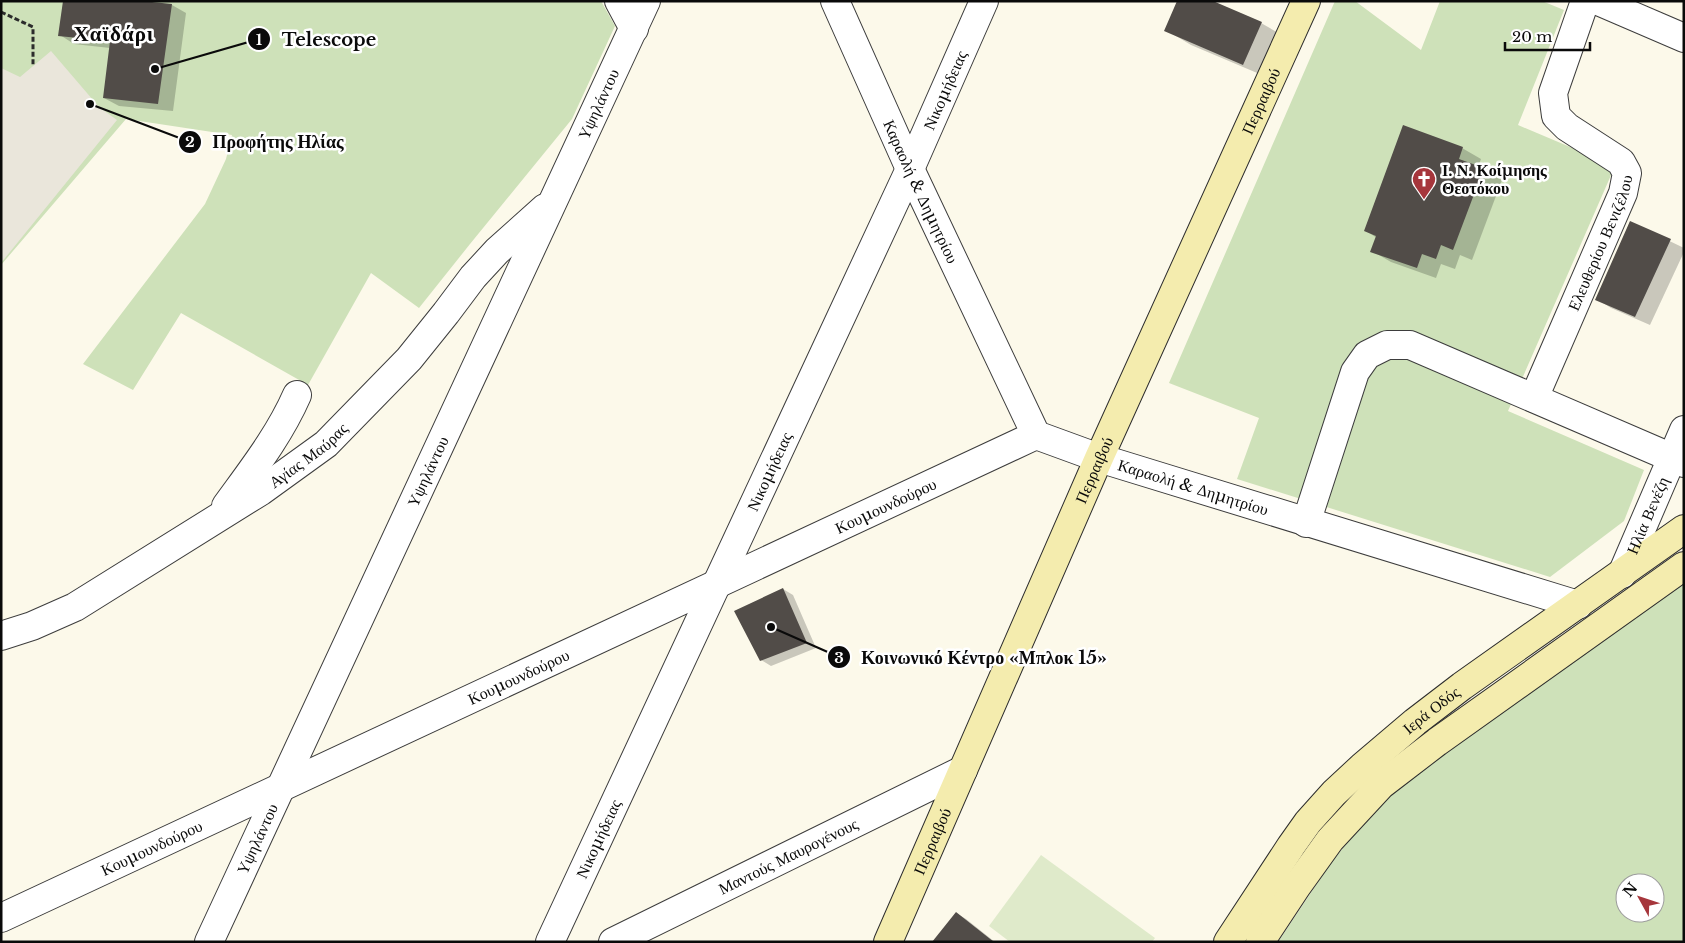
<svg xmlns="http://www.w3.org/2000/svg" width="1685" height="943" font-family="'Libre Baskerville',serif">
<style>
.green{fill:#cee1b9;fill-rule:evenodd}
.pitch{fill:#dfeaca}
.plaza{fill:#eae6db}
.shadow{fill:#0003}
.building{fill:#514c48}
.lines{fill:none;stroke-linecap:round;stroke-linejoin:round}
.street-casing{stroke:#3d3d3d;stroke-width:30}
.secondary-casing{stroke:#2c2c2c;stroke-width:30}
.path{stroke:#2c2c2c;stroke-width:3;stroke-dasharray:5 2.5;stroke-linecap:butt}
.street{stroke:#fff;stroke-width:28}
.secondary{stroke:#f4ecae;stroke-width:28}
.labels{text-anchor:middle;stroke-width:5;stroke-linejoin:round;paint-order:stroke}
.street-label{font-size:16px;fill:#0a0a0a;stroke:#fff}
.poi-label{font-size:16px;font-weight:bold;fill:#0a0a0a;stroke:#fff;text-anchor:start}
.district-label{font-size:21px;font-weight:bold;letter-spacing:1px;fill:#0a0a0a;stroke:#fff}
.leader{fill:none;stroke:#0a0a0a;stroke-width:2}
.callout-dot{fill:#0a0a0a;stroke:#fff;stroke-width:2}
.mark-label{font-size:15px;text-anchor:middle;font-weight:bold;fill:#fff}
.callout-label{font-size:18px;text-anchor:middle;font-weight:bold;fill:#0a0a0a;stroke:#fff;stroke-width:5;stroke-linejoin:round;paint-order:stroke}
</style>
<rect width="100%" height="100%" fill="#fcf9ea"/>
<!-- green -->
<path class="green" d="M1 1H601L615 26 572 119 470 244 419 308 371 273 308 385 181 313 133 390 83 364 205 204 226 159 232 135 126 119 1 265Z
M1335 1H1355L1421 50 1440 1H1542L1564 10 1518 125 1615 166 1508 411 1644 470 1624 521 1550 577 1237 479 1259 418 1169 383Z
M1684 581V942H1278L1330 864 1356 832 1385 800 1437 759ZM1625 883H1655V913H1625Z"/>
<!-- pitch -->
<path class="pitch" d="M1041 855 1155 938 1152 942H1010L989 926Z"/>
<!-- plaza -->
<path class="plaza" d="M51 51 99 107 117 120 1 263V68L20 77Z"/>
<!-- shadow -->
<path class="shadow" d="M172 5 186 13 173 111 119 106 104 98 110 48 74 44 60 35Z
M1261 23 1287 38 1269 78 1191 45 1166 30Z
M1462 148 1481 159 1478 167 1502 180 1472 260 1460 255 1455 269 1441 264 1436 278 1391 262 1372 251 1377 238 1366 231Z
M1630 222 1684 248V252L1650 325 1611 308 1597 299Z
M783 589 793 595 816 648 771 666 761 660Z
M956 913 966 919 995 942H934Z"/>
<!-- building -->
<path class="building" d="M63 1H142L172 4 158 104 103 98 110 41 58 36Z
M1177 1H1213L1262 22 1243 65 1164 31Z
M1403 125 1463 147 1459 159 1484 168 1453 250 1441 245 1436 259 1422 254 1417 268 1370 252 1376 236 1364 231Z
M1630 221 1671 239 1635 317 1595 300Z
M783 588 807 643 760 661 734 611Z
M956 912 994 942H932Z"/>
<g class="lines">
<!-- street casing -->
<g class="street-casing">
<g id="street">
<path d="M619 1 634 29"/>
<path id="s1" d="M835 1 910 169 1036 435 1099 458 1578 605"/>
<path d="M1598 1 1684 38"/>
<path id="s2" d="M1534 398 1623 193 1627 173 1621 162 1567 127 1556 116 1553 93 1585 1"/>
<path d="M226 506C252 470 279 436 297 395"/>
<path d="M1306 523 1355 372 1367 355 1387 345H1410L1684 463"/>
<path id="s3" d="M1622 574 1684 430"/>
<path id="s4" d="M1 636 32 626 75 607 261 491 326 444 409 359 446 313 473 277 497 251 545 208"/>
<path id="s5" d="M1 918C346 756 692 597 1036 435"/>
<path id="s6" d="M209 942 646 1"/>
<path id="s7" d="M550 942 910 169 984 1"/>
<path id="s8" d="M613 942 963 770"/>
</g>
</g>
<!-- secondary casing -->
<g class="secondary-casing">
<g id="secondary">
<path id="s9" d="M888 942 1099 458 1306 1"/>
<path id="s10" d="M1228 942 1291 846 1308 822 1334 793 1362 767 1415 722 1462 686 1684 529"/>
<path d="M1260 942 1297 886 1330 840 1381 785 1437 742 1684 566"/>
</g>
</g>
<!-- path -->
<path class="path" d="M1 12 33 27V66"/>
<!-- street -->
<use href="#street" class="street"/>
<!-- secondary -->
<use href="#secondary" class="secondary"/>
</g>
<!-- icons -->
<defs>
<g id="church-pin" transform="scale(1.25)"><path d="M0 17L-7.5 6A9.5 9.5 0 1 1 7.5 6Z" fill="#a6363c" stroke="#fff"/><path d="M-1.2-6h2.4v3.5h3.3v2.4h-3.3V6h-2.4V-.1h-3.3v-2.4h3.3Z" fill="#fff"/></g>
</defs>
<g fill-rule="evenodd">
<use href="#church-pin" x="1424" y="179"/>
</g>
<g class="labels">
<!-- street labels -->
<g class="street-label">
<text dy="6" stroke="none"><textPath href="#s7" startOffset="939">Νικομήδειας</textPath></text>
<text dy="6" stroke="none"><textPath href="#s9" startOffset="920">Περραιβού</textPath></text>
<text dy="6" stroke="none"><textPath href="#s6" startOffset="924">Υψηλάντου</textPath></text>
<text dy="6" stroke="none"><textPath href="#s1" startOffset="209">Καραολή &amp; Δημητρίου</textPath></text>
<text dy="6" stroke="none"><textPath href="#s2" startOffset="169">Ελευθερίου Βενιζέλου</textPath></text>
<text dy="6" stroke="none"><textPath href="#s4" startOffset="358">Αγίας Μαύρας</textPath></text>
<text dy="6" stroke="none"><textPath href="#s9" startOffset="515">Περραιβού</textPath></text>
<text dy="6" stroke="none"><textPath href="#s6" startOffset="519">Υψηλάντου</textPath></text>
<text dy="6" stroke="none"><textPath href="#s7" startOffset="519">Νικομήδειας</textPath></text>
<text dy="6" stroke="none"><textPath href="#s1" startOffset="644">Καραολή &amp; Δημητρίου</textPath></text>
<text dy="6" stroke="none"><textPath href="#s5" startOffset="976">Κουμουνδούρου</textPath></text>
<text dy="6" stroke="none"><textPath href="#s3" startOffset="64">Ηλία Βενέζη</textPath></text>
<text dy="6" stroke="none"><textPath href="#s5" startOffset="571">Κουμουνδούρου</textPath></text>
<text dy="6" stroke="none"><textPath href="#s10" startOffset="311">Ιερά Οδός</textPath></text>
<text dy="6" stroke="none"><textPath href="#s6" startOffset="114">Υψηλάντου</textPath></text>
<text dy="6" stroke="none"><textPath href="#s7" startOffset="114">Νικομήδειας</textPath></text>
<text dy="6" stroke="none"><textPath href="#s9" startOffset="110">Περραιβού</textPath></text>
<text dy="6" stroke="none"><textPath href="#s5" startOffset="166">Κουμουνδούρου</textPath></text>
<text dy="6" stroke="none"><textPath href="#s8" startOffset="195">Μαντούς Μαυρογένους</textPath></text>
</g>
<!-- poi labels -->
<g class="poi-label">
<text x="1442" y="176">Ι. Ν. Κοίμησης<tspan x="1442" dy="18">Θεοτόκου</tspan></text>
</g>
<!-- district labels -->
<g class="district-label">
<text x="114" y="41">Χαϊδάρι</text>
</g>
</g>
<!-- callouts -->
<path class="leader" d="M155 69L259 39M90 104L190 142M771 627L839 657"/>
<g class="callout-dot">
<circle cx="155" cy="69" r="5"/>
<circle cx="90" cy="104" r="5"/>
<circle cx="771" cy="627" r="5"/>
<circle cx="259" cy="39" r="12"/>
<circle cx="190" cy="142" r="12"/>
<circle cx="839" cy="657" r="12"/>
</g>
<g class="mark-label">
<text x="259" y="45">1</text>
<text x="190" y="147">2</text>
<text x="839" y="663">3</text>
</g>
<g class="callout-label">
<text x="329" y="46">Telescope</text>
<text x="278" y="148">Προφήτης Ηλίας</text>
<text x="984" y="664">Κοινωνικό Κέντρο «Μπλοκ 15»</text>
</g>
<!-- border -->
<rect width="1685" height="943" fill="none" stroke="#0a0a0a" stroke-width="5"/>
<!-- north arrow -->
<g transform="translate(1640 898) rotate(310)"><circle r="24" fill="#ffffff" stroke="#9d9d9d"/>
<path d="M0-4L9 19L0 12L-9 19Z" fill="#a6363c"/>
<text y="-8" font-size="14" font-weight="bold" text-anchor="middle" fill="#0a0a0a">N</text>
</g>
<!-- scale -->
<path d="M1505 42v8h85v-8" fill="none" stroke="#0a0a0a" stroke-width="2.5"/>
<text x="1512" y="42" font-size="15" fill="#0a0a0a" stroke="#ffffff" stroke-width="4" paint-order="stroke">20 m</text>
</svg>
